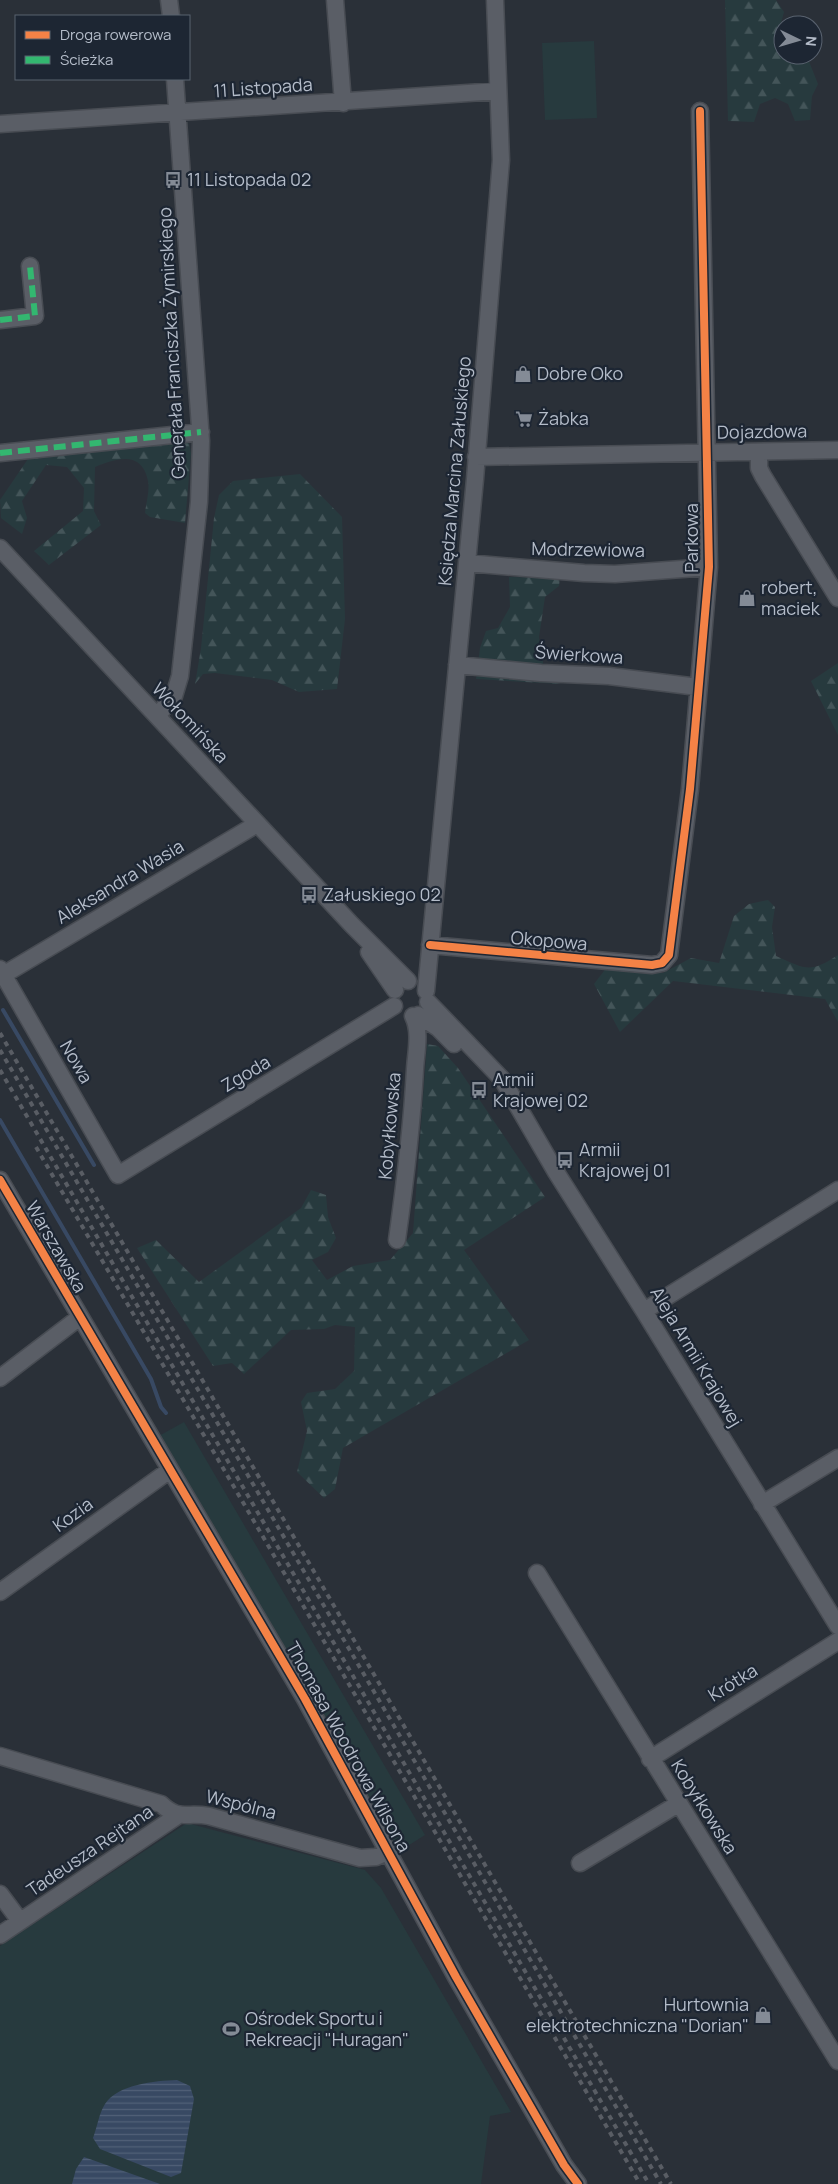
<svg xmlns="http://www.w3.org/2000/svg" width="838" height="2184" font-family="Manrope,sans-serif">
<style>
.green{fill:#273a3e}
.forest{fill:url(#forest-firs)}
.water{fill:url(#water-rules)}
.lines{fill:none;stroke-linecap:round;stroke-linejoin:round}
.stream{stroke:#384963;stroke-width:4}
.minor-casing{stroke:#484c53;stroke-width:19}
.minor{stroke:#5a5e66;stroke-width:16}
.rail{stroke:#595d64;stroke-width:4;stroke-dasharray:5 5;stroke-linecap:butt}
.quiet{stroke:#33b770;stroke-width:6;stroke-dasharray:12 6;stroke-linecap:butt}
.cycleway-casing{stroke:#1d2633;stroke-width:11}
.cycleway{stroke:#f48246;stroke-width:8}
.labels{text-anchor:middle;stroke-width:4.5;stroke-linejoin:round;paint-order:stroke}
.street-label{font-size:18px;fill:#b4bcc9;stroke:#1d2633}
.poi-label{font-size:18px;fill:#b4bcc9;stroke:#1d2633;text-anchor:start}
</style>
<defs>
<pattern id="forest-firs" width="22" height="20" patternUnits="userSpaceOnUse" patternTransform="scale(1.25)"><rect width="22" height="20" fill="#273a3e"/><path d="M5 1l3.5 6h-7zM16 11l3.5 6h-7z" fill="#445559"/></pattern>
<pattern id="water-rules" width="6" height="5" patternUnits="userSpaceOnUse" patternTransform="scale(1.25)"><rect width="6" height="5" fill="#384963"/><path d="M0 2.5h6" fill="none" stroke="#526178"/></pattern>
</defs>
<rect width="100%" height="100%" fill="#2a3038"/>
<!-- green -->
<path class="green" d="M594 41 597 118 545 120 542 43Z
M184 1422 425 1835 398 1852 331 1732 157 1437Z
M187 1823 365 1870 381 1888 511 2112 490 2116 481 2184H0V1946Z"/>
<!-- forest -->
<path class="forest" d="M725 0H776L784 12 781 23 783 55H790L795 61 808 59 818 84 812 96 810 120 795 121 788 104 775 98 760 104 754 122 728 121Z
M189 443 191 453 185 523 150 517 145 513C146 503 150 490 148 481 142 450 116 458 95 467L94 511 101 525 49 565 34 551 83 511 84 488 67 467 46 465 22 501 27 518 22 534 1 518 0 500 30 456Z
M300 474 342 517 345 619 337 689 299 692 272 680 215 673 203 674 195 684 201 648 214 518 219 495 233 481Z
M509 577 560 578 559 586 545 597 539 637 546 681 561 684 476 679 480 648 486 631 498 628 510 607Z
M838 663V735L811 681Z
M768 900 775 907 772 927 776 956C806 969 809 974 838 955V1022L825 999 673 981 620 1032 594 984 607 967 663 973 691 958 719 963 734 916 749 904Z
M427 1044 438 1046 458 1068 545 1197 464 1250 529 1340 343 1448 335 1489 324 1498 297 1472 307 1431 301 1402 307 1393 335 1389 354 1371 355 1327 335 1325 324 1329 291 1330 244 1374 232 1363 213 1366 137 1248 156 1240 199 1282 301 1208 311 1190 326 1195 328 1217 336 1238 328 1252 312 1260 327 1280 353 1266 390 1260 413 1233Z"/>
<!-- water -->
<path class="water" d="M177 2080 190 2086 194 2099 181 2173 171 2177 100 2149 93 2138C97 2128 99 2113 105 2104 118 2084 155 2081 177 2080Z
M84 2157 160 2184H72L76 2169Z"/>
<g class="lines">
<!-- stream -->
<path class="stream" d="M3 1010 94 1165
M0 1120 151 1379 161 1407 166 1413"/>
<!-- minor casing -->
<g class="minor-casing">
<path id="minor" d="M169 0 171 16
M335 0 343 103
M0 124 498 91
M0 320 35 316 30 266
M759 452V468L763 476 838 598
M0 453 201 432
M476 457 838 450
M0 548 352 925 408 981
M467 563 584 573 615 574 709 567
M457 665 541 673 609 676 698 687
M157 716 174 696 180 676 199 502 201 441 175 79
M430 945 652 965 662 963 669 955 690 789 709 567 700 111
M369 952 395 990
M0 969 118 1175 394 1006
M3 975 257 824
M426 991 475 479 501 160 495 0
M428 1002 502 1079 556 1172 644 1311 838 1626
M418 1015 438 1028 454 1044
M0 1180 305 1699 456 1977 564 2165 578 2184
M397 1240C405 1183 412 1126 415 1069 416 1052 421 1032 413 1016
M644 1311 838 1190
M0 1378 80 1317
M762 1504 838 1458
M537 1573 838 2061
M0 1592 170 1470
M0 1756 161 1804C179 1821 186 1812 209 1816L360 1858 376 1857 390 1851
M650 1759 838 1641
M580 1863 678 1804
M0 1894 20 1921
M0 1935 177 1816"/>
</g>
<!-- minor -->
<use href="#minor" class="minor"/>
<!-- rail -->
<path class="rail" d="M0 1033 671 2184
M0 1050 661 2184
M0 1070 649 2184
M36 1147 640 2184"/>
<!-- quiet -->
<path class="quiet" d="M0 320 35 316 30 266
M0 453 201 432"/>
<!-- cycleway casing -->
<g class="cycleway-casing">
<path id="cycleway" d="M430 945 652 965 662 963 669 955 690 789 709 567 700 111
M0 1180 305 1699 456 1977 564 2165 578 2184"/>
</g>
<!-- cycleway -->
<use href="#cycleway" class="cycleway"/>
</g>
<!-- icons -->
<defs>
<g id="bus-bare" transform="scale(1.35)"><path d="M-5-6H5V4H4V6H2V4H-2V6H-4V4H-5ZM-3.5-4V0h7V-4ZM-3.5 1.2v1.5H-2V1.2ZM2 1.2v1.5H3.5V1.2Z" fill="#848b96" stroke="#1d2633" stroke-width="2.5" paint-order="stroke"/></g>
<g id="shop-bare" transform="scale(1.35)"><path d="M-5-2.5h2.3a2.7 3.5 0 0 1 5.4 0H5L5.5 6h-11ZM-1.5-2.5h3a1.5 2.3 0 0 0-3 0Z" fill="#848b96" stroke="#1d2633" stroke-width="2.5" paint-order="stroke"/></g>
<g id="supermarket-bare" transform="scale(1.35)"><path d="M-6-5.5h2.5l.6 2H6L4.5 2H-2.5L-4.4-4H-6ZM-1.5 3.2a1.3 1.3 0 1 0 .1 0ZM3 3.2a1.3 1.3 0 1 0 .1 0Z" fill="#848b96" stroke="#1d2633" stroke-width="2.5" paint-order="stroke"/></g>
<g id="stadium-bare" transform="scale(1.35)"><path d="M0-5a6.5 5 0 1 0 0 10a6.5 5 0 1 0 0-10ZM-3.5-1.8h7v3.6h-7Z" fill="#848b96" stroke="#1d2633" stroke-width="2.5" paint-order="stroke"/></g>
</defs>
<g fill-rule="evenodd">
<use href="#bus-bare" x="173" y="180"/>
<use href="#shop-bare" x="523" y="374"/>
<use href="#supermarket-bare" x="524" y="419"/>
<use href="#shop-bare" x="747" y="598"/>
<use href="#bus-bare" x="309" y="895"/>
<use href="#bus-bare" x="479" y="1090"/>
<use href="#bus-bare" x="565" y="1160"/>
<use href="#shop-bare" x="763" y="2015"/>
<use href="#stadium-bare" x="231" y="2029"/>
</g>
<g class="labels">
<!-- street labels -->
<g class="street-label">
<text transform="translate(263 88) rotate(-4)" y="6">11 Listopada</text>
<text transform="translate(172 343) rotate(-93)" y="6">Generała Franciszka Żymirskiego</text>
<text transform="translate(762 432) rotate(-1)" y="6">Dojazdowa</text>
<text transform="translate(455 471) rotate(-85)" y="6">Księdza Marcina Załuskiego</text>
<text transform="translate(692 538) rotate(-90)" y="6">Parkowa</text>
<text transform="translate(588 550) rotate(1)" y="6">Modrzewiowa</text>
<text transform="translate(579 655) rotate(4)" y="6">Świerkowa</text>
<text transform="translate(190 723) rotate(47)" y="6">Wołomińska</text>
<text transform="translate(120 882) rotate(-31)" y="6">Aleksandra Wasia</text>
<text transform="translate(549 941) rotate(5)" y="6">Okopowa</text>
<text transform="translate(76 1062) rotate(60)" y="6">Nowa</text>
<text transform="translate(246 1074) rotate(-31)" y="6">Zgoda</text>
<text transform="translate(390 1126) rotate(-85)" y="6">Kobyłkowska</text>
<text transform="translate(56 1247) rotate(60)" y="6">Warszawska</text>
<text transform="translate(696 1357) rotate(59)" y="6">Aleja Armii Krajowej</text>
<text transform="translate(73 1515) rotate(-36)" y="6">Kozia</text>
<text transform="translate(733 1683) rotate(-32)" y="6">Krótka</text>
<text transform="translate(348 1747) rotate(61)" y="6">Thomasa Woodrowa Wilsona</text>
<text transform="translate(241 1805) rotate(14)" y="6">Wspólna</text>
<text transform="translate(704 1807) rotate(58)" y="6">Kobyłkowska</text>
<text transform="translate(90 1851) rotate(-34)" y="6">Tadeusza Rejtana</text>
</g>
<!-- poi labels -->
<g class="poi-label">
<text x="187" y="186">11 Listopada 02</text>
<text x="537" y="380">Dobre Oko</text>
<text x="538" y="425">Żabka</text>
<text x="761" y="594">robert,<tspan x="761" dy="21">maciek</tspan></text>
<text x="323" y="901">Załuskiego 02</text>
<text x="493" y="1086">Armii<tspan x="493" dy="21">Krajowej 02</tspan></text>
<text x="579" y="1156">Armii<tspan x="579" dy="21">Krajowej 01</tspan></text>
<text x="749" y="2011" text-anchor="end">Hurtownia<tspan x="749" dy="21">elektrotechniczna "Dorian"</tspan></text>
<text x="245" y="2025">Ośrodek Sportu i<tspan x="245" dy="21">Rekreacji "Huragan"</tspan></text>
</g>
</g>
<!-- legend -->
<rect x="15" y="15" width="175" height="65" fill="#1d2633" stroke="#59626f"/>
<rect x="25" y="31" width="25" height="8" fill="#f48246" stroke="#59626f"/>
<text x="60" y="40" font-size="15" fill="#b4bcc9">Droga rowerowa</text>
<rect x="25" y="56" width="25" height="8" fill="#33b770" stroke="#59626f"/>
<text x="60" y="65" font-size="15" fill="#b4bcc9">Ścieżka</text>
<!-- north arrow -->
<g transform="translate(798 40) rotate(95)"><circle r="24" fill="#1d2633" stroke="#59626f"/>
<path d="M0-4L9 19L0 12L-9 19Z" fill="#848b96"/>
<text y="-8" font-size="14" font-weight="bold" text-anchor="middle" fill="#b4bcc9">N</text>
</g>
</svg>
